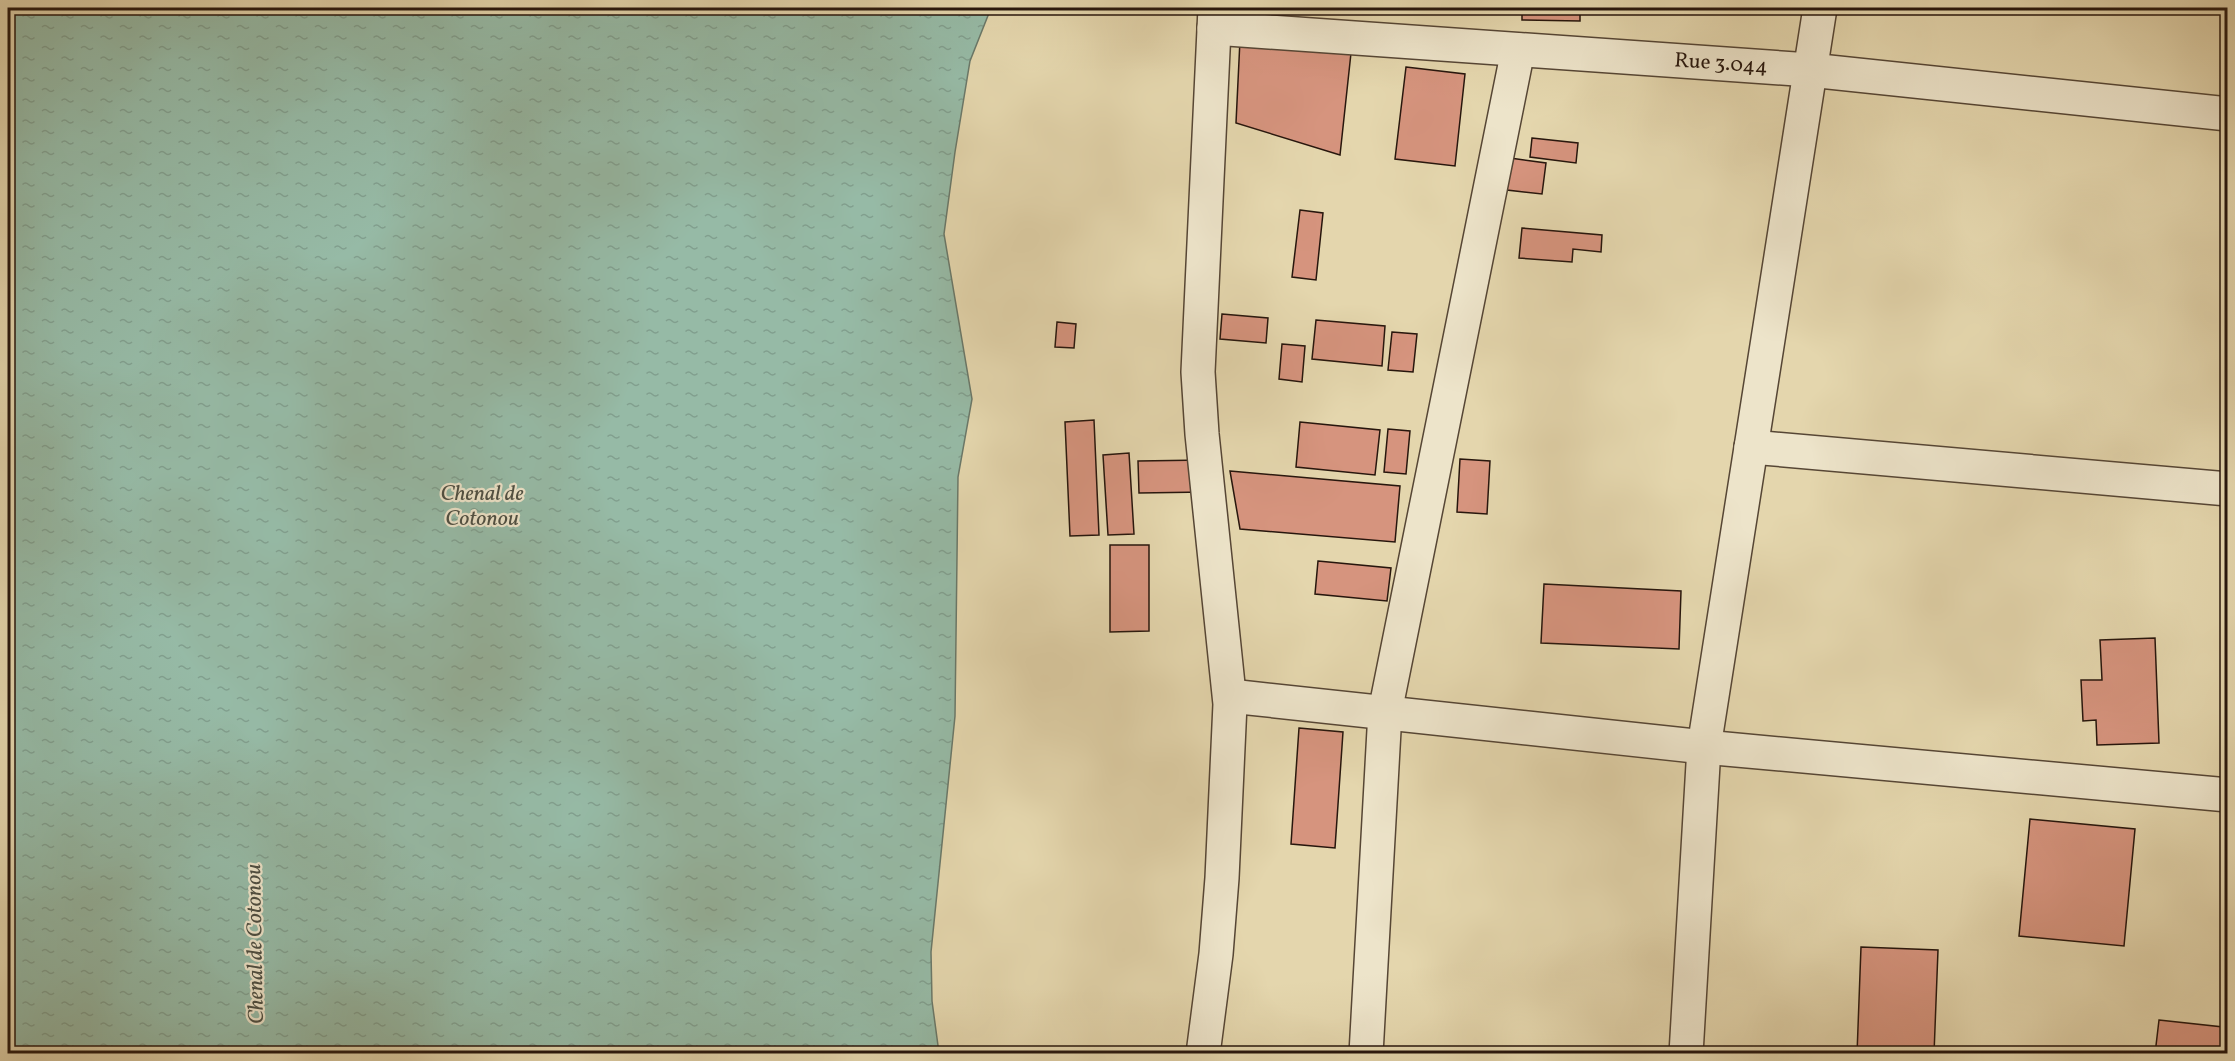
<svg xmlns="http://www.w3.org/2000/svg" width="2235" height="1061" viewBox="0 0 2235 1061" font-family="Vollkorn,serif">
	<defs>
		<pattern id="water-ripples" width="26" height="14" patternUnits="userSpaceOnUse" patternTransform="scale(1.5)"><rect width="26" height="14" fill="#96baa6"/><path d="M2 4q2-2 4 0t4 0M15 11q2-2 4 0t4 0" fill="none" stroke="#819f8e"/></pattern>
	</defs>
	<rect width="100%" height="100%" fill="#e4d6ad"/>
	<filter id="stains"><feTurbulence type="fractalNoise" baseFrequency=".00333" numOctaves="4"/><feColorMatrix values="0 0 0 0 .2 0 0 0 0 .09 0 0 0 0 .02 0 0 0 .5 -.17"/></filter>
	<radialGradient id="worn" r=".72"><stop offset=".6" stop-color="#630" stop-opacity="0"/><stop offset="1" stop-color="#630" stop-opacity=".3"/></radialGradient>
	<path fill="url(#water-ripples)" stroke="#6a7869" stroke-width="1.5" d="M 8,8 L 991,8 L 970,61 L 955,152 L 944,234 L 972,399 L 958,477 L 955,716 L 931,952 L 932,1001 L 939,1053 L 8,1053 Z"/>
	<g fill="#d6947e" stroke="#27160d" stroke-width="1.5">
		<path d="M 1522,8 L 1580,8 L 1580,21 L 1522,20 Z"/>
		<path d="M 1240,40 L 1351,53 L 1340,155 L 1236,123 Z"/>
		<path d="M 1406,67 L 1465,74 L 1455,166 L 1395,159 Z"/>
		<path d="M 1532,138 L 1578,143 L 1576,163 L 1530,157 Z"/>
		<path d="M 1510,158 L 1546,163 L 1542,194 L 1507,190 Z"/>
		<path d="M 1300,210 L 1323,213 L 1316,280 L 1292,277 Z"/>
		<path d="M 1522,228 L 1602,235 L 1601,252 L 1573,249 L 1572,262 L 1519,258 Z"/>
		<path d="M 1222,314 L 1268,318 L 1266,343 L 1220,339 Z"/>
		<path d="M 1316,320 L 1385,326 L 1382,366 L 1312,359 Z"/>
		<path d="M 1057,322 L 1076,324 L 1074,348 L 1055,347 Z"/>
		<path d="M 1392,332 L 1417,334 L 1413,372 L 1388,370 Z"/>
		<path d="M 1282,344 L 1305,346 L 1302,382 L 1279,379 Z"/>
		<path d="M 1094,420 L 1099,535 L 1070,536 L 1065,422 Z"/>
		<path d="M 1300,422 L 1380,430 L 1375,475 L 1296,467 Z"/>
		<path d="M 1388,429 L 1410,431 L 1406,474 L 1384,472 Z"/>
		<path d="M 1129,453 L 1134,534 L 1108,535 L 1103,455 Z"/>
		<path d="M 1460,459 L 1490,461 L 1487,514 L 1457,512 Z"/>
		<path d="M 1204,460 L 1205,492 L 1139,493 L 1138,461 Z"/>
		<path d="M 1230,471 L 1400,486 L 1395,542 L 1240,529 Z"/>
		<path d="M 1110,545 L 1149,545 L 1149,631 L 1110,632 Z"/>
		<path d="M 1318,561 L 1391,568 L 1387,601 L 1315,594 Z"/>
		<path d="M 1544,584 L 1681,591 L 1679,649 L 1541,643 Z"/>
		<path d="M 2155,638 L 2159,743 L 2097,745 L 2096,720 L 2083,721 L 2081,680 L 2102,680 L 2100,640 Z"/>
		<path d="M 1299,728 L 1343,732 L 1335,848 L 1291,844 Z"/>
		<path d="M 2030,819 L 2135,829 L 2124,946 L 2019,936 Z"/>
		<path d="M 1861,947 L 1938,950 L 1934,1054 L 1857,1054 Z"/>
		<path d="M 2159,1020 L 2223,1027 L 2221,1054 L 2155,1054 Z"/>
	</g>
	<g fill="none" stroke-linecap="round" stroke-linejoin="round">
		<g stroke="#564635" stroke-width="36">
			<g id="minor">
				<path d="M 1214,28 L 1810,70 L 2228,114"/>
				<path d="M 1751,447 L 2228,489"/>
				<path d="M 1230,696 L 1704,747 L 2228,795"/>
				<path d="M 1203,1054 L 1216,954 L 1222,878 L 1230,704 L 1202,434 L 1198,372 L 1215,8"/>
				<path d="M 1366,1054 L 1385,712 L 1518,50"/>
				<path d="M 1686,1054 L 1704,747 L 1820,8"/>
			</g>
		</g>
		<use href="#minor" stroke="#ede4ca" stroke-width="33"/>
	</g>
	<g text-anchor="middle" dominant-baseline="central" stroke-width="4.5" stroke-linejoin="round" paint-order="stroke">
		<g font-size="21" fill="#27160d" stroke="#ede4ca">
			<text transform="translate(1721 64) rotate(4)">Rue 3.044</text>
		</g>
		<g font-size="22" font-style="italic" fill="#4e4f43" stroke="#ede4ca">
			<text x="482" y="494">Chenal de<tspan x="482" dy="25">Cotonou</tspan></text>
			<text transform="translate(256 944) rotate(-91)">Chenal de Cotonou</text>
		</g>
	</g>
	<rect width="2235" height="1061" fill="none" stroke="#e4d6ad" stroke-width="30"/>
	<rect x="9" y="9" width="2217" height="1043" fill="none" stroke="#27160d" stroke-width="3"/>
	<rect x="15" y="15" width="2205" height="1031" fill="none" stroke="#27160d" stroke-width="1.5"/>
	<rect width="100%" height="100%" filter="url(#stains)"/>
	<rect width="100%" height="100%" fill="url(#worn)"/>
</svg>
